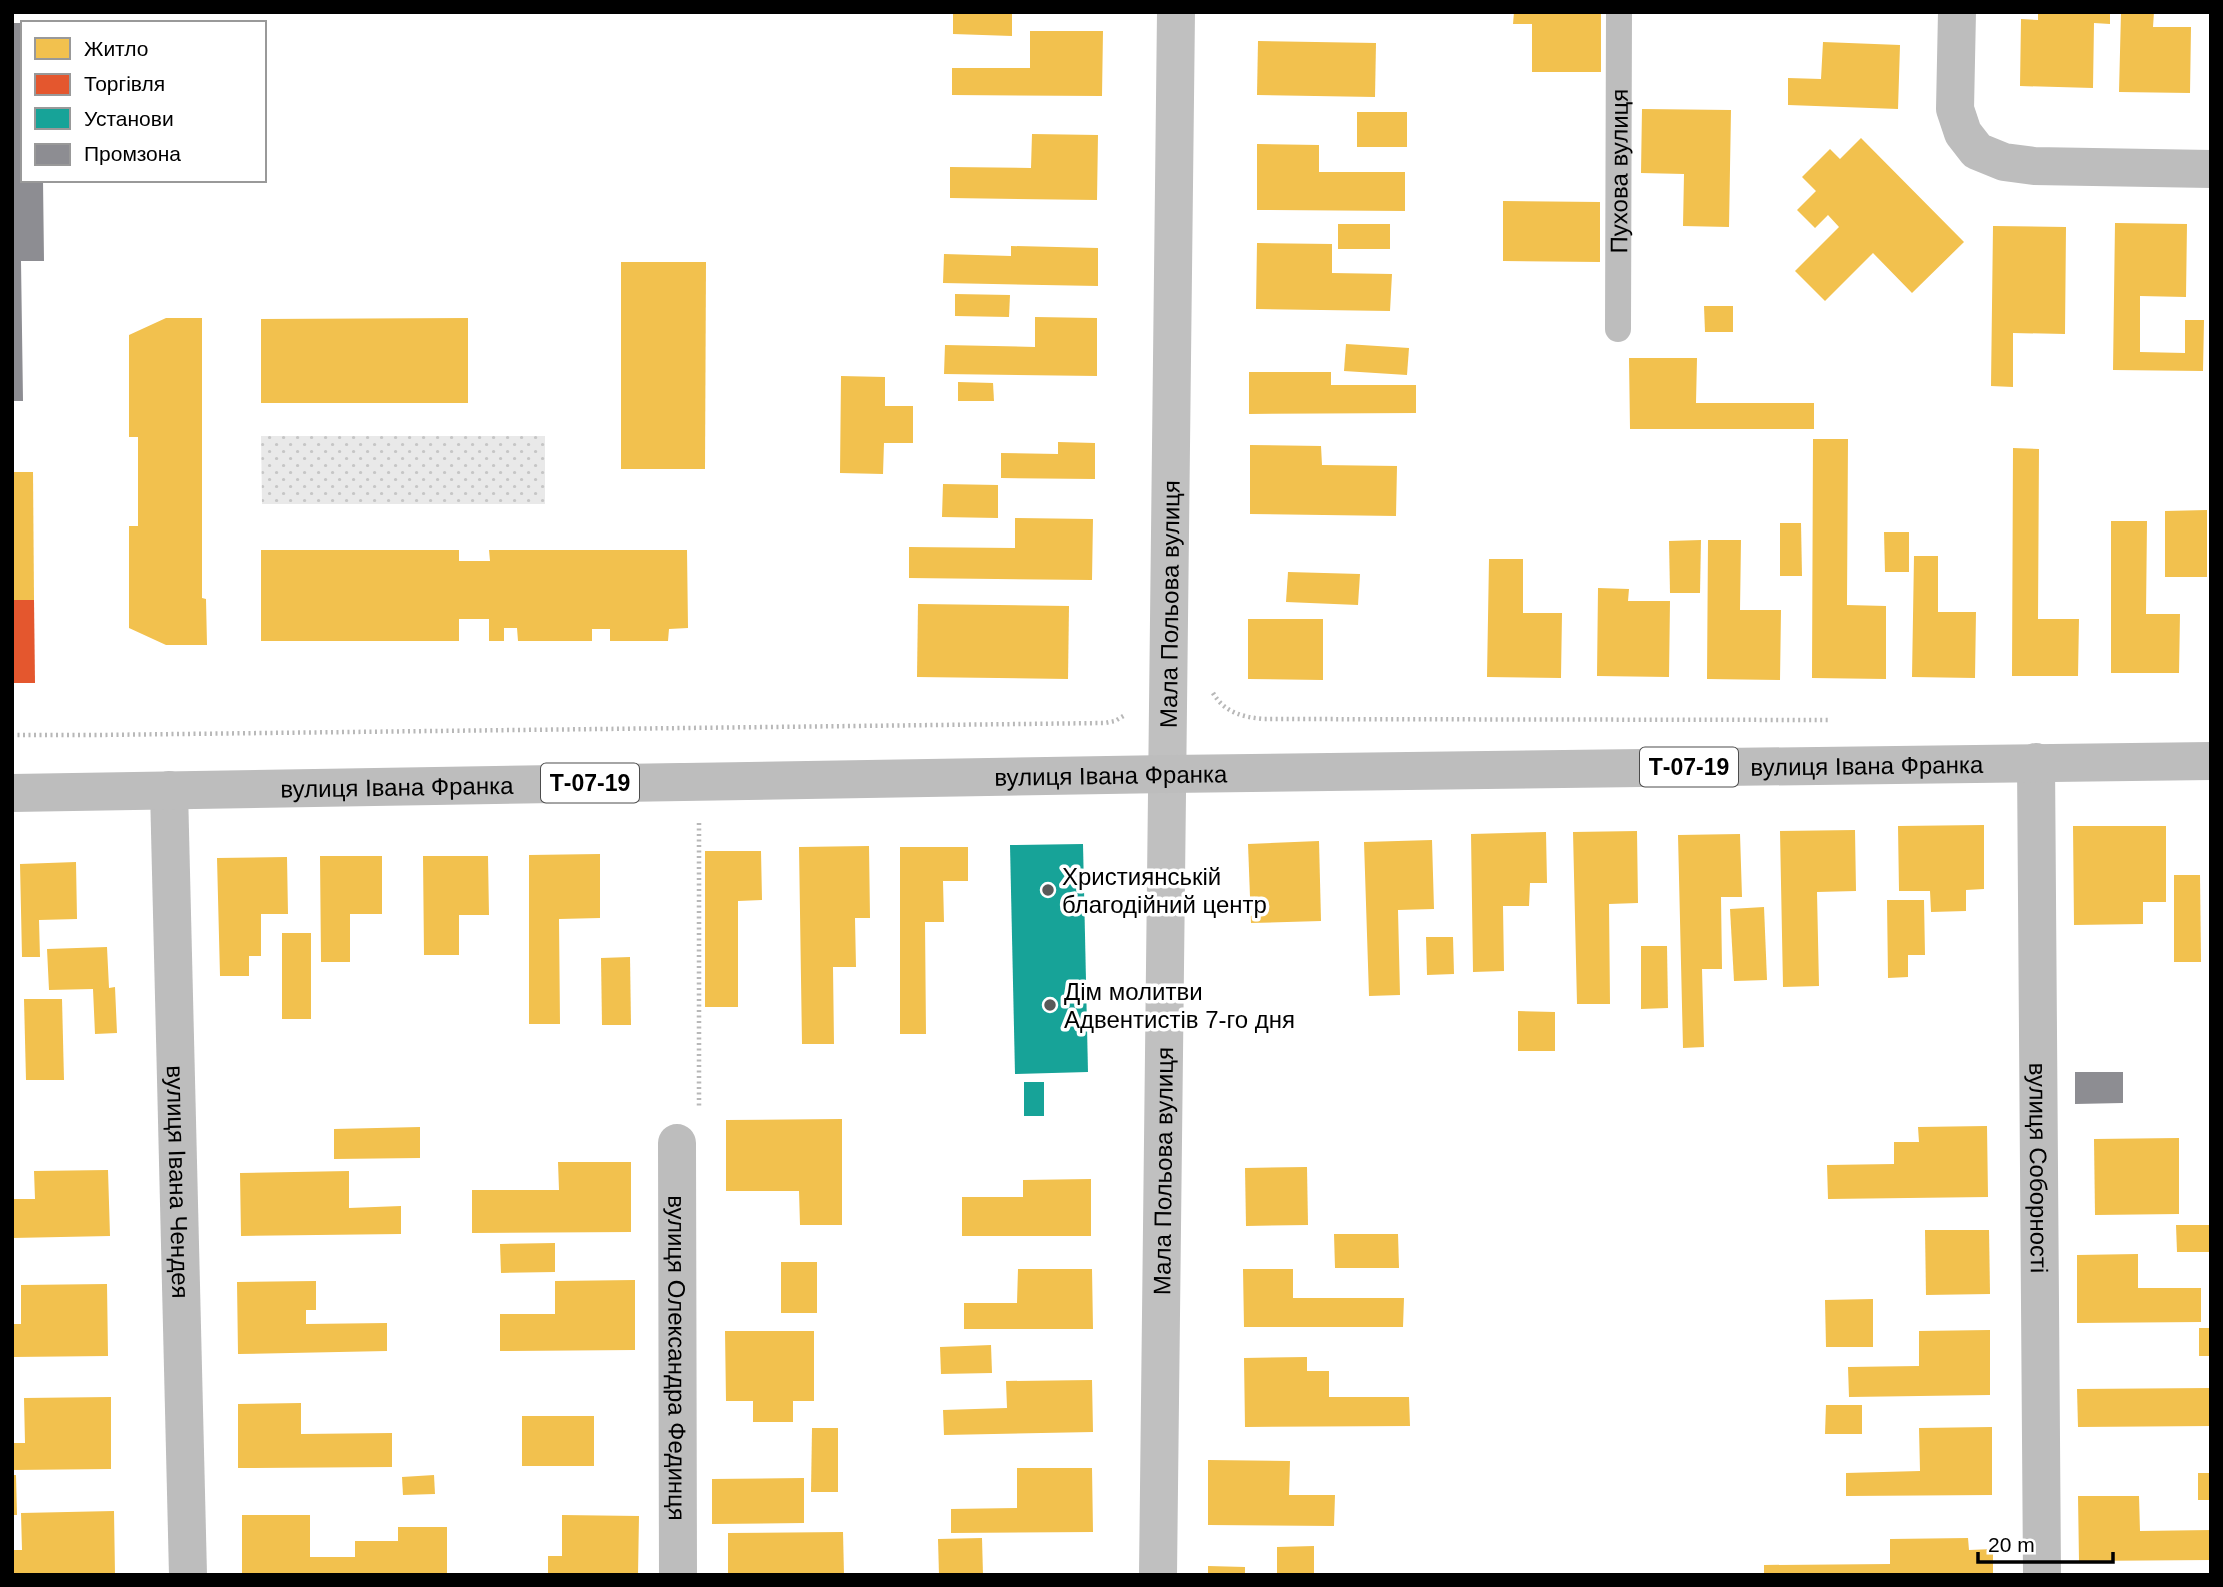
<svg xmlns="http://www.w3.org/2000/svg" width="2223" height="1587" viewBox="0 0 2223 1587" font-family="Helvetica,sans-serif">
	<defs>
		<pattern id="park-dots" width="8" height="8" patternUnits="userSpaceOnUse" patternTransform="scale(1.75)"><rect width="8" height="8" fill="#e9e9e9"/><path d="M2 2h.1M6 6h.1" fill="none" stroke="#c6c6c6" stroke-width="1.8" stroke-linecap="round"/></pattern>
	</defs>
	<rect width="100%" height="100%" fill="#fff"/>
	<path fill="url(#park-dots)" d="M 261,436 L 545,436 L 545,504 L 262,504 Z"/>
	<g fill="#f2c14e">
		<path d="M 953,12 L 1012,12 L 1012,36 L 953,34 Z"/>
		<path d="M 1514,12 L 1601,12 L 1601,72 L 1532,72 L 1532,24 L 1513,24 Z"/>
		<path d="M 2038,12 L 2110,12 L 2110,24 L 2094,23 L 2093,88 L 2020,86 L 2021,19 L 2038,20 Z"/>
		<path d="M 2121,12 L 2154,12 L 2153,27 L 2191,27 L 2190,93 L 2119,92 Z"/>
		<path d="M 1030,31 L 1103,31 L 1102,96 L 952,95 L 952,68 L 1030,68 Z"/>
		<path d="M 1258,41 L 1376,43 L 1375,97 L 1257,95 Z"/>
		<path d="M 1823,42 L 1900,45 L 1898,109 L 1788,105 L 1788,78 L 1821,79 Z"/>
		<path d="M 1642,109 L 1731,110 L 1729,227 L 1683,226 L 1684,174 L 1641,173 Z"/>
		<rect x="1357" y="112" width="50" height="35"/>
		<path d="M 1032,134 L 1098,135 L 1097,200 L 950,198 L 950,167 L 1031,168 Z"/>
		<path d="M 1861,138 L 1964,242 L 1912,293 L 1873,253 L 1825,301 L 1795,271 L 1839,227 L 1828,215 L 1815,228 L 1797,210 L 1816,191 L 1802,177 L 1830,149 L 1840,159 Z"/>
		<path d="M 1257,144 L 1319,145 L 1319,172 L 1405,172 L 1405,211 L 1257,210 Z"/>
		<path d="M 1503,201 L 1600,202 L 1600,262 L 1503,261 Z"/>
		<path d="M 2115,223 L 2187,224 L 2186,297 L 2140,296 L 2140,352 L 2185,353 L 2185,320 L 2204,320 L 2203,371 L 2113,370 Z"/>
		<rect x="1338" y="224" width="52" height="25"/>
		<path d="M 1993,226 L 2066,227 L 2065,334 L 2013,333 L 2013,387 L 1991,386 Z"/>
		<path d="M 1257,243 L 1332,244 L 1332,273 L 1392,274 L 1390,311 L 1256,309 Z"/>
		<path d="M 1011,246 L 1098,248 L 1098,286 L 943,283 L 944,254 L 1011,256 Z"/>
		<path d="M 621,262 L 706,262 L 705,469 L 621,469 Z"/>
		<path d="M 955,294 L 1010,295 L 1009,317 L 955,316 Z"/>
		<path d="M 1704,306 L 1733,306 L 1733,332 L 1705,332 Z"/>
		<path d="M 1035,317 L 1097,318 L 1097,376 L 944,374 L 945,345 L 1035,347 Z"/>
		<path d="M 166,318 L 202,318 L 202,598 L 206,599 L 207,645 L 166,645 L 129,628 L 129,526 L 138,526 L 138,437 L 129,437 L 129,335 Z"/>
		<path d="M 468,318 L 468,403 L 261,403 L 261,319 Z"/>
		<path d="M 1346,344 L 1409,348 L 1407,375 L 1344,371 Z"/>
		<path d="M 1629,358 L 1697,358 L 1696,403 L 1814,403 L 1814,429 L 1630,429 Z"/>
		<path d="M 1249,372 L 1331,372 L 1331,385 L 1416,385 L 1416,413 L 1249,414 Z"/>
		<path d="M 841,376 L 885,377 L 885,406 L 913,406 L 913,443 L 884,443 L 883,474 L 840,473 Z"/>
		<path d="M 958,382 L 993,383 L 994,401 L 958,401 Z"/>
		<path d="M 1813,439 L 1848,439 L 1847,605 L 1886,606 L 1886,679 L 1812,678 Z"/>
		<path d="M 1058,442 L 1095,443 L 1095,479 L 1001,478 L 1001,453 L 1058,454 Z"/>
		<path d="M 1250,445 L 1321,446 L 1322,465 L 1397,466 L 1396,516 L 1250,514 Z"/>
		<path d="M 2013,448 L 2039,449 L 2038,619 L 2079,619 L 2078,676 L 2012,676 Z"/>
		<path d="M 12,472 L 33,472 L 34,600 L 12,600 Z"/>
		<path d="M 943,484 L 998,485 L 998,518 L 942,517 Z"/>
		<path d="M 2207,510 L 2207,577 L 2165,577 L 2165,511 Z"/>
		<path d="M 1015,518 L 1093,519 L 1092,580 L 909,578 L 909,547 L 1015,548 Z"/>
		<path d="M 2111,521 L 2147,521 L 2146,614 L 2180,614 L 2179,673 L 2111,673 Z"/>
		<path d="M 1780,523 L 1801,523 L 1802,576 L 1780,576 Z"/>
		<path d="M 1884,532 L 1909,532 L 1909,572 L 1885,572 Z"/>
		<path d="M 1701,540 L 1700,593 L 1670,593 L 1669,541 Z"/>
		<path d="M 1708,540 L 1741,540 L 1740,610 L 1781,610 L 1780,680 L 1707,679 Z"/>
		<path d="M 261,550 L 459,550 L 459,561 L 490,561 L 489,550 L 687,550 L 688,628 L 669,629 L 668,641 L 610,641 L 610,629 L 592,629 L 592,641 L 518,641 L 517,628 L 504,628 L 504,641 L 489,641 L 489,619 L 459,619 L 459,641 L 261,641 Z"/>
		<path d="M 1914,556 L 1938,556 L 1938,612 L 1976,612 L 1975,678 L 1912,677 Z"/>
		<path d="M 1489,559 L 1523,559 L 1523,613 L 1562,613 L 1561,678 L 1487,677 Z"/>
		<path d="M 1288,572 L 1360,574 L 1358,605 L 1286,602 Z"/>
		<path d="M 1598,588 L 1629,589 L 1628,601 L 1670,601 L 1669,677 L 1597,676 Z"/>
		<path d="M 918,604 L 1069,606 L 1068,679 L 917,677 Z"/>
		<path d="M 1248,619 L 1323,619 L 1323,680 L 1248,679 Z"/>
		<path d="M 1984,825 L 1984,889 L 1966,890 L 1966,911 L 1931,912 L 1930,891 L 1899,891 L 1898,826 Z"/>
		<path d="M 2073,826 L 2166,826 L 2166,902 L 2143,902 L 2143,924 L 2074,925 Z"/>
		<path d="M 1855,830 L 1856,891 L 1817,892 L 1819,986 L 1783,987 L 1780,831 Z"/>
		<path d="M 1637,831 L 1638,903 L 1609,904 L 1610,1004 L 1577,1004 L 1573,832 Z"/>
		<path d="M 1546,832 L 1547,883 L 1530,883 L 1529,906 L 1503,906 L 1504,971 L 1473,972 L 1471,834 Z"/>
		<path d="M 1740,834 L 1742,897 L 1721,897 L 1722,969 L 1702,969 L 1704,1047 L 1683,1048 L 1678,835 Z"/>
		<path d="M 1432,840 L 1434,909 L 1398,910 L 1400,995 L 1369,996 L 1364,842 Z"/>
		<path d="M 1319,841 L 1321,921 L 1251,923 L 1248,844 Z"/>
		<path d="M 869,846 L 870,918 L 855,918 L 856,967 L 833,967 L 834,1044 L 802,1044 L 799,847 Z"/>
		<path d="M 900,847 L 968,847 L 968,881 L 943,881 L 944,922 L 925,922 L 926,1034 L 900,1034 Z"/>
		<path d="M 705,851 L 761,851 L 762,900 L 738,901 L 738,1007 L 705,1007 Z"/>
		<path d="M 600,854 L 600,918 L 559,919 L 560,1024 L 529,1024 L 529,855 Z"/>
		<path d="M 320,856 L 382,856 L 382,914 L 350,914 L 350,962 L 321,962 Z"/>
		<path d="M 423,856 L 488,856 L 489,915 L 459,915 L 459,955 L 424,955 Z"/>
		<path d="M 287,857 L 288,914 L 261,914 L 261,956 L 249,956 L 249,976 L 220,976 L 217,858 Z"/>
		<path d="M 76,862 L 77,919 L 39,920 L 40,957 L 22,957 L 20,864 Z"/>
		<path d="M 2174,875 L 2200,875 L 2201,962 L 2174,962 Z"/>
		<path d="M 1887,900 L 1924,900 L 1925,955 L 1908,955 L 1908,977 L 1888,978 Z"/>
		<path d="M 1764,907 L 1767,980 L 1734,981 L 1730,909 Z"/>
		<rect x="282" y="933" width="29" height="86"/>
		<path d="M 1426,937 L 1453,937 L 1454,974 L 1427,975 Z"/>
		<path d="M 1641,946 L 1667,946 L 1668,1008 L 1641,1009 Z"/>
		<path d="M 107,947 L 109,988 L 115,987 L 117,1033 L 95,1034 L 93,989 L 49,990 L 47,949 Z"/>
		<path d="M 630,957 L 631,1025 L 602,1025 L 601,958 Z"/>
		<path d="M 24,999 L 62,999 L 64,1080 L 26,1080 Z"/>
		<path d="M 1518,1011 L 1555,1012 L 1555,1051 L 1518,1051 Z"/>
		<path d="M 842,1119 L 842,1225 L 800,1225 L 799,1191 L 726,1191 L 726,1120 Z"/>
		<path d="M 1987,1126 L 1988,1197 L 1828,1199 L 1827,1165 L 1894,1164 L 1894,1142 L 1919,1142 L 1918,1127 Z"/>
		<path d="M 420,1127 L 420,1158 L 334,1159 L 334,1129 Z"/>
		<path d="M 2179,1138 L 2179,1214 L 2095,1215 L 2094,1139 Z"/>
		<path d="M 558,1162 L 631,1162 L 631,1232 L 472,1233 L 472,1190 L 559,1190 Z"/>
		<path d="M 1307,1167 L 1308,1225 L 1246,1226 L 1245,1168 Z"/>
		<path d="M 108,1170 L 110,1236 L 12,1238 L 12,1199 L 35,1199 L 34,1171 Z"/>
		<path d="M 349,1171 L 349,1208 L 401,1206 L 401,1234 L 241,1236 L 240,1173 Z"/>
		<path d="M 1091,1179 L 1091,1236 L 962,1236 L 962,1197 L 1023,1197 L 1023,1180 Z"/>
		<path d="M 2176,1225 L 2211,1225 L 2211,1252 L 2177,1252 Z"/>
		<path d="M 1925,1230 L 1989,1230 L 1990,1294 L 1926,1295 Z"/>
		<path d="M 1334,1234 L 1398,1234 L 1399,1268 L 1335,1268 Z"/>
		<path d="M 555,1243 L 555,1272 L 501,1273 L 500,1244 Z"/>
		<path d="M 2138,1254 L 2138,1288 L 2201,1288 L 2201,1322 L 2077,1323 L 2077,1255 Z"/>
		<rect x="781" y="1262" width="36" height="51"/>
		<path d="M 1018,1269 L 1092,1269 L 1093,1329 L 964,1329 L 964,1303 L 1017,1303 Z"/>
		<path d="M 1243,1269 L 1293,1269 L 1293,1298 L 1404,1298 L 1403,1327 L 1244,1327 Z"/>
		<path d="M 635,1280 L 635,1350 L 500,1351 L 500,1314 L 555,1314 L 555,1281 Z"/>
		<path d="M 316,1281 L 316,1310 L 306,1310 L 306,1324 L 387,1323 L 387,1351 L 238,1354 L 237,1282 Z"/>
		<path d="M 107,1284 L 108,1356 L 12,1357 L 12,1324 L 21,1324 L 21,1285 Z"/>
		<path d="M 1873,1299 L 1873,1347 L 1826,1347 L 1825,1300 Z"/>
		<rect x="2199" y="1328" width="12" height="28"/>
		<path d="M 1990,1330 L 1990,1395 L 1849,1397 L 1848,1367 L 1919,1366 L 1919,1331 Z"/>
		<path d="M 725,1331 L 814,1331 L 814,1401 L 793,1401 L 793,1422 L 753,1422 L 753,1401 L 726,1401 Z"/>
		<path d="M 991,1345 L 992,1373 L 941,1374 L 940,1347 Z"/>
		<path d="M 1307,1357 L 1307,1371 L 1329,1371 L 1329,1397 L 1409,1397 L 1410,1426 L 1245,1427 L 1244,1358 Z"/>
		<path d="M 1092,1380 L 1093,1432 L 944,1435 L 943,1410 L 1007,1408 L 1006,1381 Z"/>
		<path d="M 2211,1388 L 2211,1426 L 2078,1427 L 2077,1389 Z"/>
		<path d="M 111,1397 L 111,1469 L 12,1470 L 12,1443 L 25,1443 L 24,1398 Z"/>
		<path d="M 301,1403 L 301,1434 L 392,1433 L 392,1467 L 238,1468 L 238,1404 Z"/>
		<path d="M 1826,1405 L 1862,1405 L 1862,1434 L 1825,1434 Z"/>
		<rect x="522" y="1416" width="72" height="50"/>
		<path d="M 1992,1427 L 1992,1495 L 1846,1496 L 1846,1473 L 1920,1471 L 1919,1428 Z"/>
		<path d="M 812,1428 L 838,1428 L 838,1492 L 811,1492 Z"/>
		<path d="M 1208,1460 L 1290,1461 L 1289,1495 L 1335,1495 L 1334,1526 L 1208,1525 Z"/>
		<path d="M 1017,1468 L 1092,1468 L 1093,1532 L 951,1533 L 951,1509 L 1017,1508 Z"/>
		<rect x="2198" y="1473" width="13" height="27"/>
		<path d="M 12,1475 L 16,1475 L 17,1515 L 12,1515 Z"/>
		<path d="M 434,1475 L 435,1494 L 403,1495 L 402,1477 Z"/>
		<path d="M 804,1478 L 804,1523 L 712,1524 L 712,1479 Z"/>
		<path d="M 2078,1496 L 2139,1496 L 2140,1531 L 2211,1530 L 2211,1560 L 2079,1561 Z"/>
		<path d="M 114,1511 L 115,1575 L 12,1575 L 12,1550 L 22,1550 L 21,1513 Z"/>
		<path d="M 242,1515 L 310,1515 L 310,1557 L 355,1557 L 355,1541 L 398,1541 L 398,1527 L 447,1527 L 447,1575 L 242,1575 Z"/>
		<path d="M 562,1515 L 639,1516 L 638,1575 L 548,1575 L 548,1556 L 562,1556 Z"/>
		<path d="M 843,1532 L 844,1575 L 728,1575 L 728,1533 Z"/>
		<path d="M 982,1538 L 983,1575 L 939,1575 L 938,1539 Z"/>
		<path d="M 1968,1538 L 1969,1550 L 1993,1549 L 1993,1575 L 1764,1575 L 1764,1565 L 1890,1564 L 1890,1539 Z"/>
		<path d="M 1314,1546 L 1314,1575 L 1277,1575 L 1277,1547 Z"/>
		<path d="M 1208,1566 L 1245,1567 L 1245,1575 L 1208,1575 Z"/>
	</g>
	<path fill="#e4572e" d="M 12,600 L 34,600 L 35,683 L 12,683 Z"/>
	<g fill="#17a398">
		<path d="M 1083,844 L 1088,1072 L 1015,1074 L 1010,845 Z"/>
		<rect x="1024" y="1082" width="20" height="34"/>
	</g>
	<g fill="#8d8d92">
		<path d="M 12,23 L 23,23 L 23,180 L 43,180 L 44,261 L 21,261 L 23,401 L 12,401 Z"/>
		<path d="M 2075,1072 L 2123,1072 L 2123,1103 L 2075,1104 Z"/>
	</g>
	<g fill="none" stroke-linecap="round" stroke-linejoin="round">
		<g stroke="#b8b8b8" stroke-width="4.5" stroke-dasharray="2 3.5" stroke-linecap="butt">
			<path d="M 1213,693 C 1224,712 1242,717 1263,719 L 1828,720"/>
			<path d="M 12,735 L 97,735 L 1105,723 L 1115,721 L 1125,715"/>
			<path d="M 699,823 L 699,1108"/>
		</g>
		<path stroke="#bdbdbd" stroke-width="26" id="s1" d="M 1618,329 L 1619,12"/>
		<g stroke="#bdbdbd" stroke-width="38">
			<path d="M 1957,12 L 1955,109 L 1963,133 L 1977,151 L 2004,162 L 2034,166 L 2211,169"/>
			<path id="s2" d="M 2036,762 L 2042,1575"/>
			<path id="s3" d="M 169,790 L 188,1575"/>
			<path id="s4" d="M 677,1143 L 678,1575"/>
		</g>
		<path stroke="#c0c0c0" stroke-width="38" id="s5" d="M 1158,1575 L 1176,12"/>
		<path stroke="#bdbdbd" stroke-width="38" id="s6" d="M 12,793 L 1168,774 L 2211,761"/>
	</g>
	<g fill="#595959" stroke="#fff" stroke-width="2.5">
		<circle cx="1048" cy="890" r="7"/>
		<circle cx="1050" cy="1005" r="7"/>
	</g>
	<g text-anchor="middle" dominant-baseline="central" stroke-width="7" stroke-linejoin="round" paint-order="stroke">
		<g fill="#fff" stroke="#4c4c4c" stroke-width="2">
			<rect x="1640" y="747.5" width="98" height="39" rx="5"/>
			<rect x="541" y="763.5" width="98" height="39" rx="5"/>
		</g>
		<g font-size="23" font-weight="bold" fill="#000">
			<text x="1689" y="767">Т-07-19</text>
			<text x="590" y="783">Т-07-19</text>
		</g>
		<g font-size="24" fill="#000" stroke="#fff">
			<text stroke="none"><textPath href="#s1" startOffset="158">Пухова вулиця</textPath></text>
			<text stroke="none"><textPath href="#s5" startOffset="971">Мала Польова вулиця</textPath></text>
			<text stroke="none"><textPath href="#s6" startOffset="1855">вулиця Івана Франка</textPath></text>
			<text stroke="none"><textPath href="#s6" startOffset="1099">вулиця Івана Франка</textPath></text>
			<text stroke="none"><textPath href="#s6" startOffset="385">вулиця Івана Франка</textPath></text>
			<text stroke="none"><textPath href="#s2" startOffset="406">вулиця Соборності</textPath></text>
			<text stroke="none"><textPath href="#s5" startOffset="404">Мала Польова вулиця</textPath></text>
			<text stroke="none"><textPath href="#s3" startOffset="392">вулиця Івана Чендея</textPath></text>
			<text stroke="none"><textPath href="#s4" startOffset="215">вулиця Олександра Фединця</textPath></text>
		</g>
		<g font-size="24" fill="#000" stroke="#fff" text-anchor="start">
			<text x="1062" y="876">Християнській<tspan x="1062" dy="28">благодійний центр</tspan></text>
			<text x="1064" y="991">Дім молитви<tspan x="1064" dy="28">Адвентистів 7-го дня</tspan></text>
		</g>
	</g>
	<rect width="2223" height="1587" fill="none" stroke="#000000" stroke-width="28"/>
	<rect x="21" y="21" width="245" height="161" fill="#ffffff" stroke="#999999" stroke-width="2"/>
	<rect x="35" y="38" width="35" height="21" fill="#f2c14e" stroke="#999999" stroke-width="2"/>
	<text x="84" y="56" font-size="21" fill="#000000">Житло</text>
	<rect x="35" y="74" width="35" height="21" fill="#e4572e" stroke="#999999" stroke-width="2"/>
	<text x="84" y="91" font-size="21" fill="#000000">Торгівля</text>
	<rect x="35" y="108" width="35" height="21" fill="#17a398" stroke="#999999" stroke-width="2"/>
	<text x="84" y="126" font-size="21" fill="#000000">Установи</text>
	<rect x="35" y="144" width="35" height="21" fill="#8d8d92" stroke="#999999" stroke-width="2"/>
	<text x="84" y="161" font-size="21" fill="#000000">Промзона</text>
	<path d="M1978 1552v10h135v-10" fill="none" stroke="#000000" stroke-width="3.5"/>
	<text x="1988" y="1552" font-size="21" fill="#000000" stroke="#ffffff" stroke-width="5" paint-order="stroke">20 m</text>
</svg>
